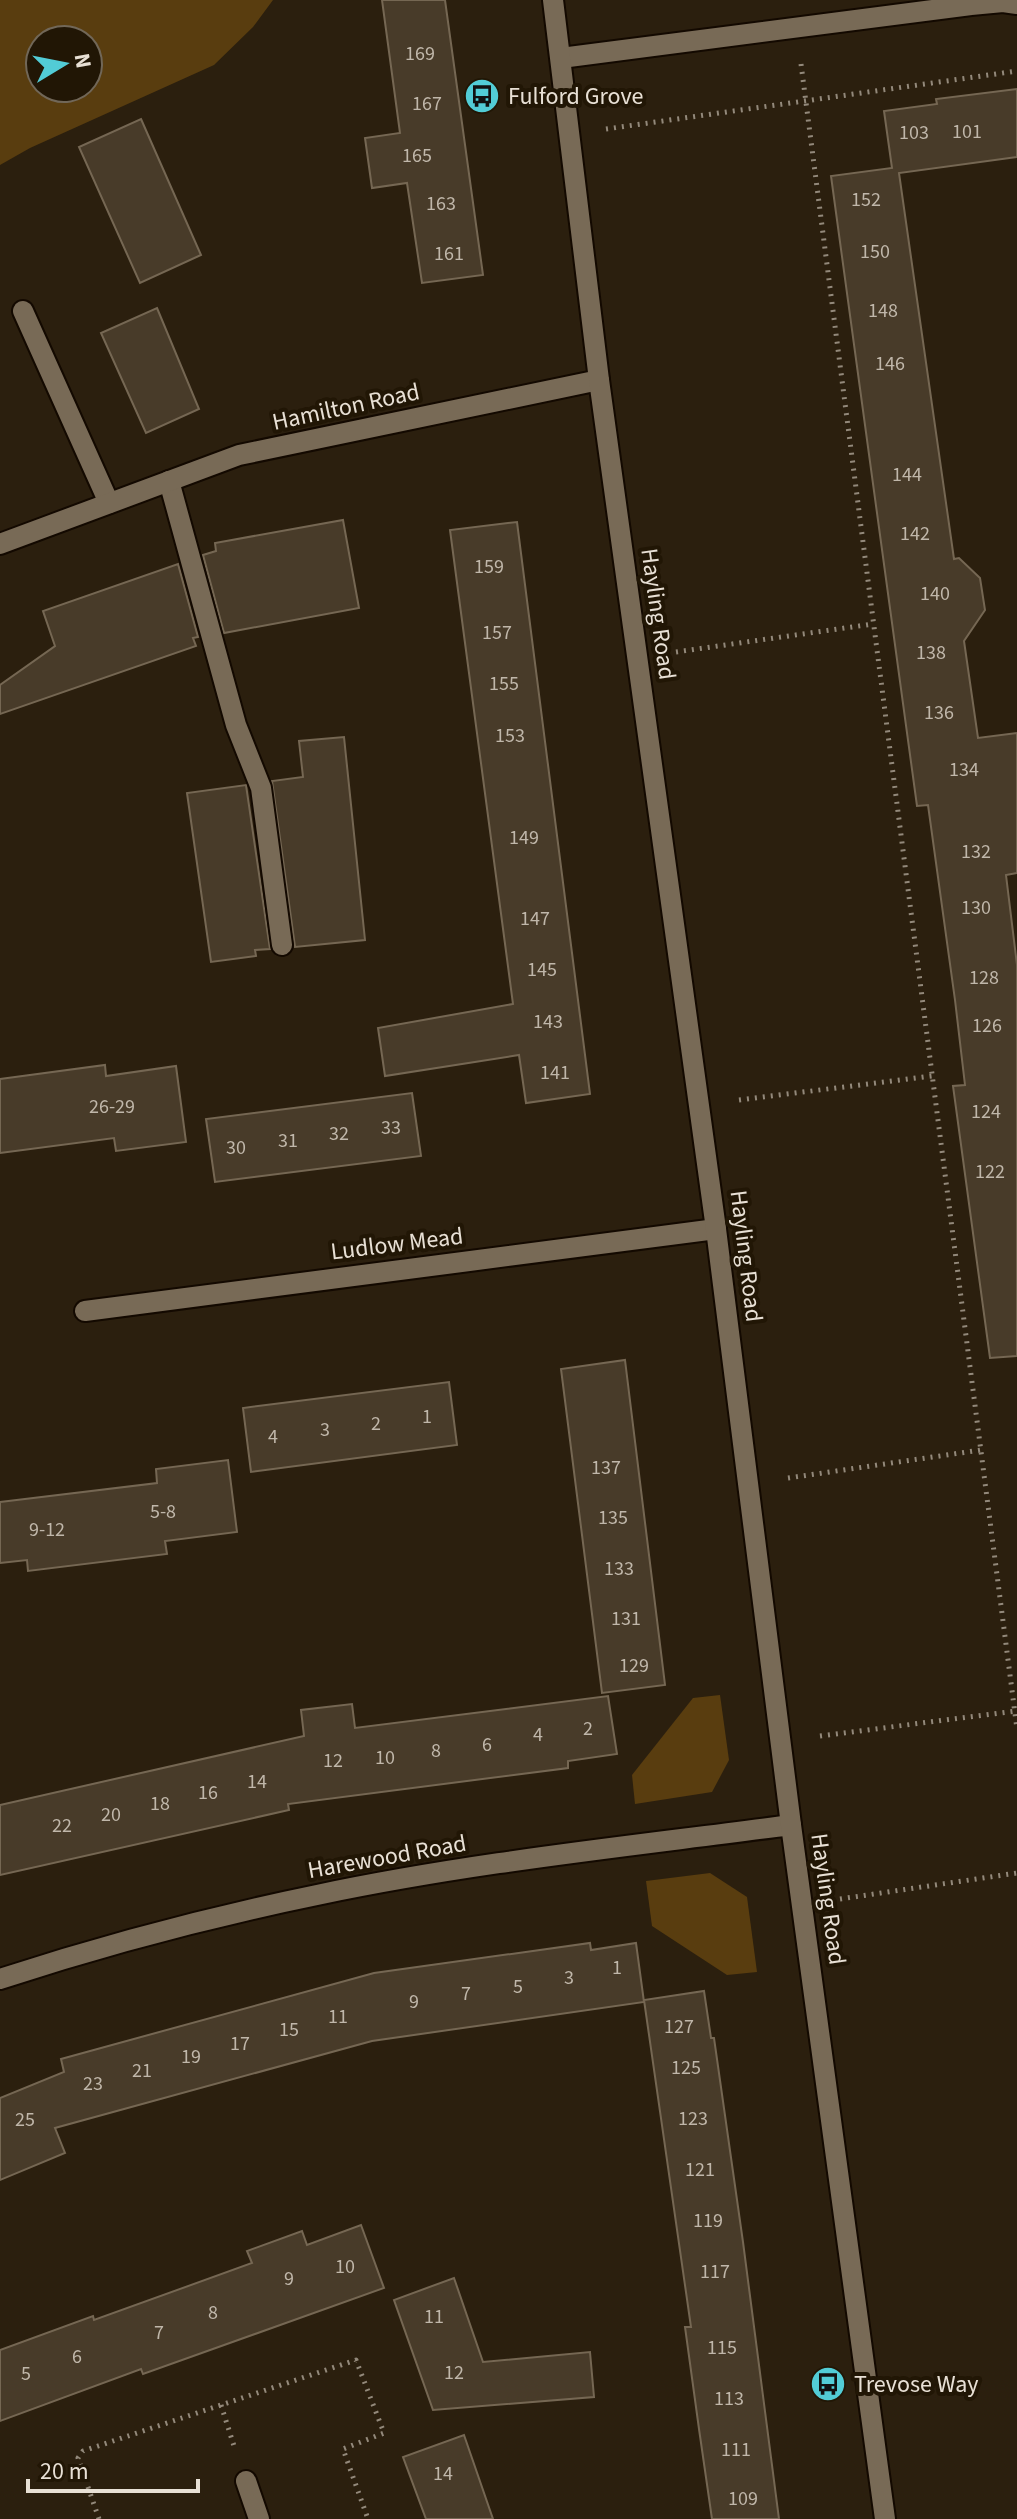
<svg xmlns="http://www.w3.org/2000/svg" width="1017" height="2519" viewBox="0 0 1017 2519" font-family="'Source Sans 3',sans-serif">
	<rect width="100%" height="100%" fill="#2b1f0e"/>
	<g fill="#593d0f" fill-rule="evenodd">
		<path d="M 0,0 L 273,0 L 253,27 L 214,65 L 30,148 L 0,165 ZM 88,40 L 88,88 L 40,88 L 40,40 Z"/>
		<path d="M 720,1695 L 729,1760 L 712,1792 L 635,1804 L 632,1775 L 693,1698 Z"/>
		<path d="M 710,1873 L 747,1897 L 757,1972 L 727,1975 L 652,1926 L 646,1881 Z"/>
	</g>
	<g fill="#483b29" stroke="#756753" stroke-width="2">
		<path d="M 382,0 L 445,0 L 483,275 L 422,283 L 407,183 L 372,188 L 365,138 L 400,133 Z"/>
		<path d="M 1017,89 L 1017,157 L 899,173 L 954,559 L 959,558 L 980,578 L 985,610 L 964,641 L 978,738 L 1017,733 L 1017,873 L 1006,875 L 1017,965 L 1017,1356 L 990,1358 L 953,1086 L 965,1085 L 955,1000 L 928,805 L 917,806 L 831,176 L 892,168 L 884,111 L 937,104 L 936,99 Z"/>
		<path d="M 141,119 L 201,255 L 140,283 L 79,147 Z"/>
		<path d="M 157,308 L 199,409 L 146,433 L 101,333 Z"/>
		<path d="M 343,520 L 359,608 L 224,633 L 203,555 L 216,551 L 215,543 Z"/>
		<path d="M 517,522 L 590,1094 L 526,1103 L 519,1055 L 385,1076 L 378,1028 L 513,1004 L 450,530 Z"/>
		<path d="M 178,564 L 198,637 L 193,638 L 196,646 L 0,714 L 0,685 L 55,646 L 43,611 Z"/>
		<path d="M 344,737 L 365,940 L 295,947 L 272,781 L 303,777 L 299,741 Z"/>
		<path d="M 246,785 L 270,949 L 255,950 L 256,956 L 211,962 L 187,793 Z"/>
		<path d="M 105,1065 L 106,1076 L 176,1066 L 186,1142 L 116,1151 L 114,1138 L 0,1153 L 0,1079 Z"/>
		<path d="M 412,1093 L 421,1156 L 215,1182 L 206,1119 Z"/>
		<path d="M 625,1360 L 665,1685 L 602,1693 L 561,1369 Z"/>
		<path d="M 449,1382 L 457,1445 L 251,1472 L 243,1408 Z"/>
		<path d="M 228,1460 L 237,1532 L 165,1541 L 167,1554 L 28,1571 L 27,1560 L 0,1563 L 0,1502 L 157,1483 L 156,1469 Z"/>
		<path d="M 608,1696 L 617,1754 L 568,1761 L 568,1768 L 288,1804 L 289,1810 L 0,1875 L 0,1805 L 304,1736 L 301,1710 L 352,1704 L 355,1728 Z"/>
		<path d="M 590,1943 L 591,1950 L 636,1943 L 644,2002 L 372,2041 L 55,2128 L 65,2153 L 0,2180 L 0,2098 L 64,2072 L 61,2059 L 374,1973 Z"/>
		<path d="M 704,1991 L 711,2038 L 714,2038 L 743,2242 L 779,2519 L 712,2519 L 699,2429 L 685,2327 L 691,2327 L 644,2000 Z"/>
		<path d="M 361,2225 L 384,2288 L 143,2374 L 141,2369 L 0,2421 L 0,2350 L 93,2316 L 94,2320 L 252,2263 L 247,2251 L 302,2231 L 307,2245 Z"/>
		<path d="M 454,2278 L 483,2362 L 590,2352 L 594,2397 L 433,2410 L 394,2300 Z"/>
		<path d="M 464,2435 L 493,2519 L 426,2519 L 403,2457 Z"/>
	</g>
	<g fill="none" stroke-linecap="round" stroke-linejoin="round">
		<g stroke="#130900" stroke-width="24">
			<path id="service" d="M 169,481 L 236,725 L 261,788 L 282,945"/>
		</g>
		<g stroke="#130900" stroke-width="24">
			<g id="minor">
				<path d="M 561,58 L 971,5 L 1003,2 L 1017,4"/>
				<path d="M 23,311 L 109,503"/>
				<path d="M 0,544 L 239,455 L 599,380"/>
				<path d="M 85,1311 L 716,1229"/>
				<path d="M 0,1979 C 104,1945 210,1917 317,1895 C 473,1862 633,1846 791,1825"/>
				<path d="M 246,2481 L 259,2519"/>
			</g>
		</g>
		<g stroke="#130900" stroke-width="24">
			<path id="tertiary" d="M 553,0 L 599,380 L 716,1229 L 791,1825 L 885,2519"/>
		</g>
		<g stroke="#93897b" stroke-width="5" stroke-dasharray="2 6" stroke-linecap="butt">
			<path d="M 801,64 L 1017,1729"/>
			<path d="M 606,129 L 1017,71"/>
			<path d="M 676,652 L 873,624"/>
			<path d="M 739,1100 L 932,1076"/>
			<path d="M 788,1478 L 981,1450"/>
			<path d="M 820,1736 L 1016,1711"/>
			<path d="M 840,1899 L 1017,1873"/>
			<path d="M 221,2405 L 234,2446"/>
			<path d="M 99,2519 L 78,2458 L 83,2451 L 356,2360 L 384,2433 L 343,2449 L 368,2519"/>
		</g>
		<use href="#service" stroke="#786a56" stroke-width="20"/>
		<use href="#minor" stroke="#786a56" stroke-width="20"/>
		<use href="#tertiary" stroke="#786a56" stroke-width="20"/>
	</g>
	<defs>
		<g id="bus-disc" transform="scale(1.8)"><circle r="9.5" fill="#52ccd6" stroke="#211605"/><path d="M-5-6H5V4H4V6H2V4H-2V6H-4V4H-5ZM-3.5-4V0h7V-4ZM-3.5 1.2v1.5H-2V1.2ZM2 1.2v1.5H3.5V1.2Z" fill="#111"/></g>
	</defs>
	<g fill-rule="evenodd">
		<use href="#bus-disc" x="482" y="96"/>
		<use href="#bus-disc" x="828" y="2384"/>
	</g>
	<g text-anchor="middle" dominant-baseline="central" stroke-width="8" stroke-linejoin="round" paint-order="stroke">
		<g font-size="20" fill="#c0b7aa">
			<text x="420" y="54">169</text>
			<text x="427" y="104">167</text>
			<text x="967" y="132">101</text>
			<text x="914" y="133">103</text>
			<text x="417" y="156">165</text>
			<text x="866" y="200">152</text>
			<text x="441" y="204">163</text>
			<text x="875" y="252">150</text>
			<text x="449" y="254">161</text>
			<text x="883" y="311">148</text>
			<text x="890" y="364">146</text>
			<text x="907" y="475">144</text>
			<text x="915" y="534">142</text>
			<text x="489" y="567">159</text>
			<text x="935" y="594">140</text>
			<text x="497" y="633">157</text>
			<text x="931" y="653">138</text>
			<text x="504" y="684">155</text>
			<text x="939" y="713">136</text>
			<text x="510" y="736">153</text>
			<text x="964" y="770">134</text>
			<text x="524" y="838">149</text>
			<text x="976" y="852">132</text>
			<text x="976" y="908">130</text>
			<text x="535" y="919">147</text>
			<text x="542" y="970">145</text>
			<text x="984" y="978">128</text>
			<text x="548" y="1022">143</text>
			<text x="987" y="1026">126</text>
			<text x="555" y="1073">141</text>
			<text x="112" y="1107">26-29</text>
			<text x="986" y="1112">124</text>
			<text x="391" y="1128">33</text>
			<text x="339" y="1134">32</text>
			<text x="288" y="1141">31</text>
			<text x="236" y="1148">30</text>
			<text x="990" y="1172">122</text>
			<text x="427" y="1417">1</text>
			<text x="376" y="1424">2</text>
			<text x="325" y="1430">3</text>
			<text x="273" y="1437">4</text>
			<text x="606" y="1468">137</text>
			<text x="163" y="1512">5-8</text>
			<text x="613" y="1518">135</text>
			<text x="47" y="1530">9-12</text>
			<text x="619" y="1569">133</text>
			<text x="626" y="1619">131</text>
			<text x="634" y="1666">129</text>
			<text x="588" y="1729">2</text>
			<text x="538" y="1735">4</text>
			<text x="487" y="1745">6</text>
			<text x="436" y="1751">8</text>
			<text x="385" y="1758">10</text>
			<text x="333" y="1761">12</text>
			<text x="257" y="1782">14</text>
			<text x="208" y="1793">16</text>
			<text x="160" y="1804">18</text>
			<text x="111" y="1815">20</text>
			<text x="62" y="1826">22</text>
			<text x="617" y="1968">1</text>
			<text x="569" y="1978">3</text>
			<text x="518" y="1987">5</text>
			<text x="466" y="1994">7</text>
			<text x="414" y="2002">9</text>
			<text x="338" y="2017">11</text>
			<text x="679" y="2027">127</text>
			<text x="289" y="2030">15</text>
			<text x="240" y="2044">17</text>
			<text x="191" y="2057">19</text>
			<text x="686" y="2068">125</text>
			<text x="142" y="2071">21</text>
			<text x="93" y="2084">23</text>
			<text x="693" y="2119">123</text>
			<text x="25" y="2120">25</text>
			<text x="700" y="2170">121</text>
			<text x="708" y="2221">119</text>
			<text x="345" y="2267">10</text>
			<text x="715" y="2272">117</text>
			<text x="289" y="2279">9</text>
			<text x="213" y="2313">8</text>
			<text x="434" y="2317">11</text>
			<text x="159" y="2333">7</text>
			<text x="722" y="2348">115</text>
			<text x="77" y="2357">6</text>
			<text x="454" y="2373">12</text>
			<text x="26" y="2374">5</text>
			<text x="729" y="2399">113</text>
			<text x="736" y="2450">111</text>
			<text x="443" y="2474">14</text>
			<text x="743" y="2499">109</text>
		</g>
		<g font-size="24" fill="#e8e0d5" stroke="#211605" text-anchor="start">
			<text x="508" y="96">Fulford Grove</text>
			<text x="854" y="2384">Trevose Way</text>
		</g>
		<g font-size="24" fill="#e8e0d5" stroke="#211605">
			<text transform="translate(346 407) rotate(-12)">Hamilton Road</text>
			<text transform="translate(658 614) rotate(82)">Hayling Road</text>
			<text transform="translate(397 1244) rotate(-7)">Ludlow Mead</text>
			<text transform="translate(746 1256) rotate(83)">Hayling Road</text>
			<text transform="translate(387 1857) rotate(-10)">Harewood Road</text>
			<text transform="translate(828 1899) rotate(82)">Hayling Road</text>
		</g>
	</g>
	<g transform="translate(64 64) rotate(80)"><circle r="38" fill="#211605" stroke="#716758" stroke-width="2"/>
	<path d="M0-6L14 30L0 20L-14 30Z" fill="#52ccd6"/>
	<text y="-12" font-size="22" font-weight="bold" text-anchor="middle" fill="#e8e0d5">N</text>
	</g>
	<path d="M28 2479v12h170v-12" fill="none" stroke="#e8e0d5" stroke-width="4"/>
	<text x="40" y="2479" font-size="24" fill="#e8e0d5" stroke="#211605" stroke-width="6" paint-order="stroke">20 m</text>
</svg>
